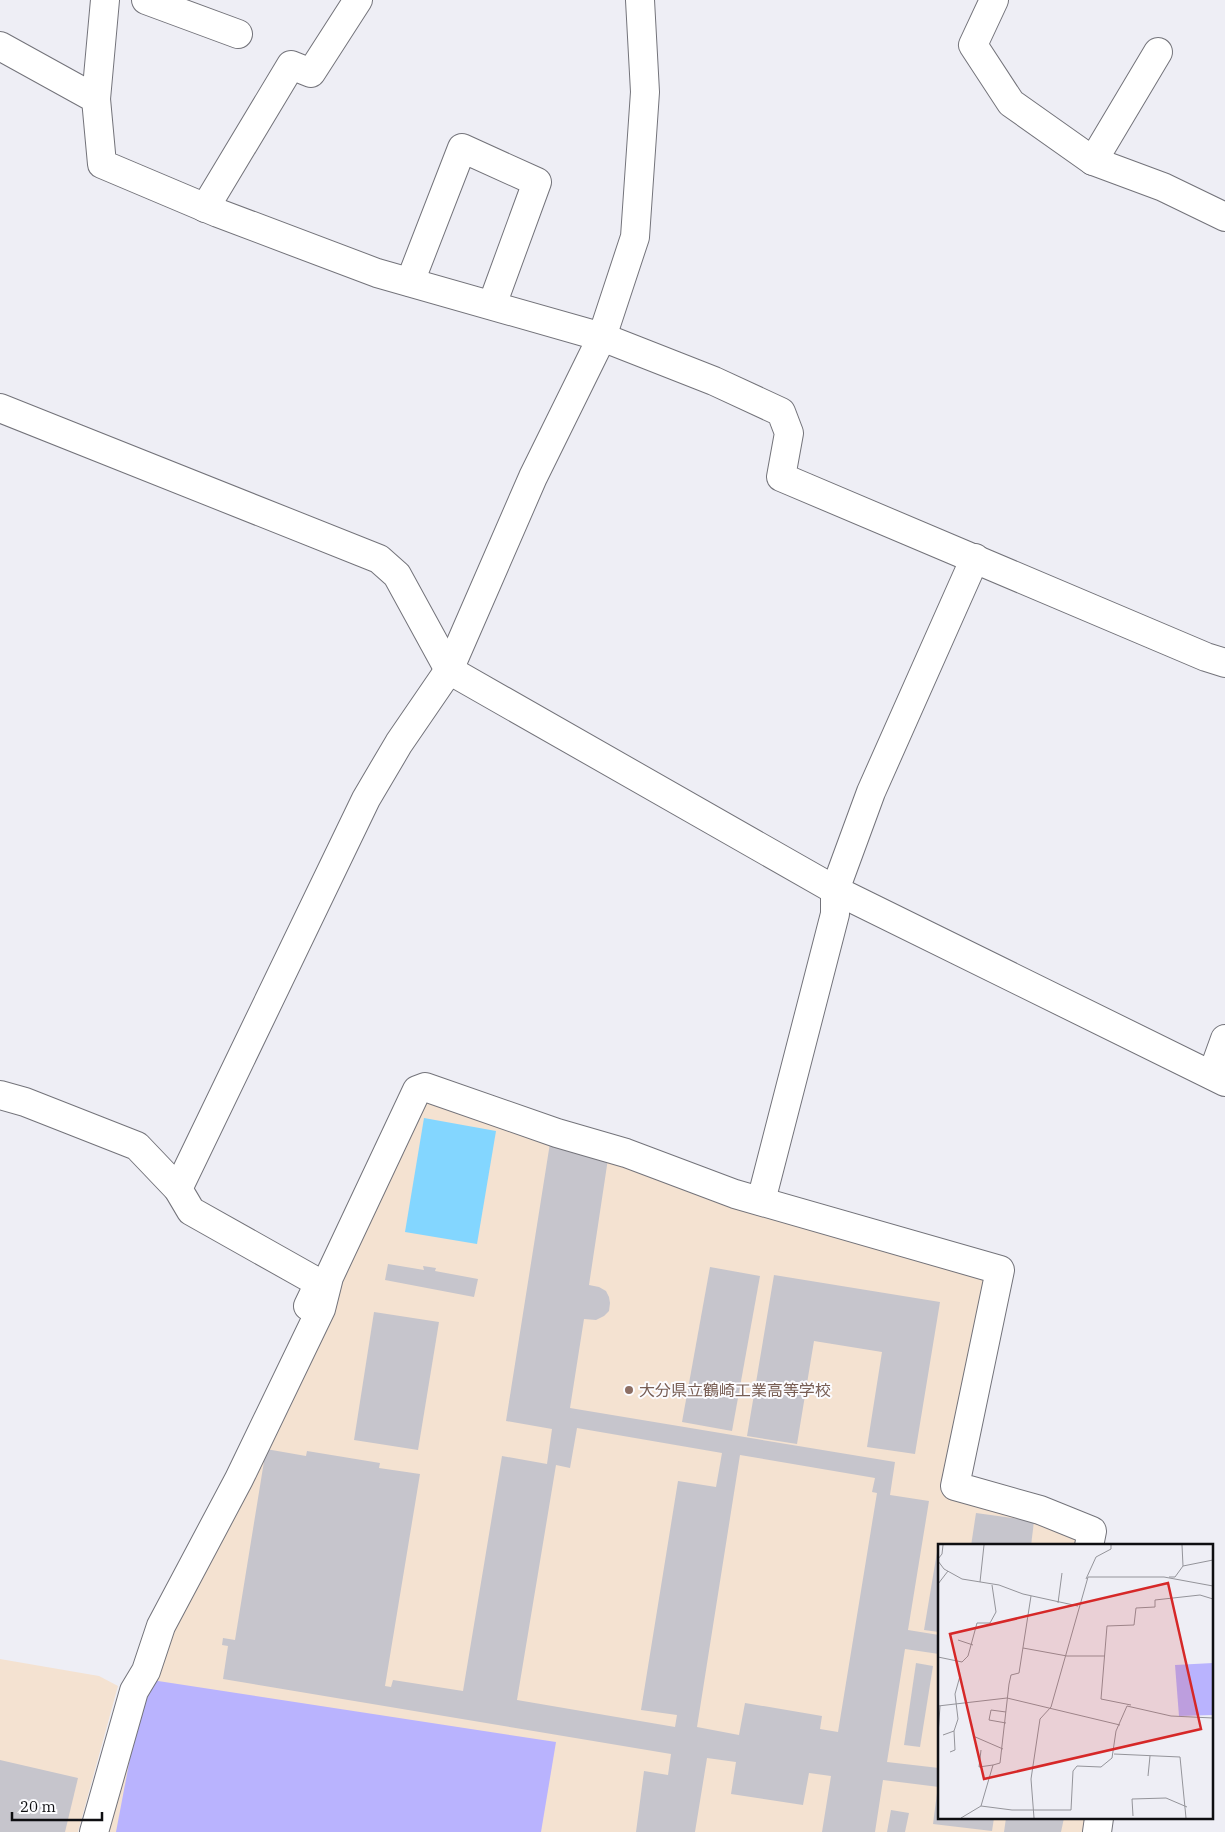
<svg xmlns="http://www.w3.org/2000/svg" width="1225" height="1832" viewBox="0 0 1225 1832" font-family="'IBM Plex Serif','Noto Sans JP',serif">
	<rect width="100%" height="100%" fill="#eeeef5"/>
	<g fill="#f4e2d1">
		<path d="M 417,1090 L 1000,1270 L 959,1471 L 987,1494 L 1089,1546 L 939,1546 L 939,1818 L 1099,1818 L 1097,1832 L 94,1832 L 134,1691 Z"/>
		<path d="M 0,1659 L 99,1676 L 118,1686 L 78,1832 L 0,1832 Z"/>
	</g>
	<path fill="#b9b3fe" d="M 145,1679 L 556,1742 L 541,1832 L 116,1832 Z"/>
	<path fill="#83d6ff" d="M 424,1118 L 496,1131 L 477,1244 L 405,1232 Z"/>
	<g fill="#c6c5cc" fill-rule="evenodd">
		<path d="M 550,1143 L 609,1152 L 589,1285 L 599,1287 L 606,1291 L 609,1297 L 610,1303 L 609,1311 L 604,1316 L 596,1320 L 584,1319 L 570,1408 L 895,1462 L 890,1495 L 929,1501 L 908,1630 L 939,1635 L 939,1654 L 905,1649 L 887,1762 L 939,1768 L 939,1787 L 883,1780 L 875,1832 L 822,1832 L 831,1776 L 809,1773 L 803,1805 L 731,1794 L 736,1762 L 707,1758 L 695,1832 L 636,1832 L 644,1771 L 668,1775 L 671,1754 L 223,1679 L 228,1646 L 222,1645 L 223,1638 L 235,1640 L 266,1449 L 306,1456 L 307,1451 L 380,1463 L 379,1468 L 420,1474 L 385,1686 L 391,1687 L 393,1680 L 463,1691 L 502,1456 L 547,1464 L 552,1429 L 506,1421 ZM 577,1428 L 722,1453 L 716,1487 L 678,1481 L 641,1710 L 677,1715 L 675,1727 L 517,1700 L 556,1465 L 570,1468 ZM 740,1455 L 875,1478 L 872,1492 L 877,1493 L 838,1732 L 820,1729 L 822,1716 L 745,1703 L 739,1735 L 697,1727 Z"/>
		<path d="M 388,1264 L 424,1270 L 423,1266 L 436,1268 L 435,1271 L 478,1279 L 474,1297 L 385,1280 Z"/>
		<path d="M 710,1267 L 760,1276 L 732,1431 L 682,1422 Z"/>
		<path d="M 774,1275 L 940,1302 L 915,1454 L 867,1447 L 882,1352 L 814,1341 L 797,1444 L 747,1436 Z"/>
		<path d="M 374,1312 L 439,1322 L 418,1450 L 354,1440 Z"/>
		<path d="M 976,1513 L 1034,1521 L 1031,1546 L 971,1546 Z"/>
		<path d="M 937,1552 L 939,1552 L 939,1632 L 924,1630 Z"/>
		<path d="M 916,1663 L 933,1666 L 920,1747 L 904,1745 Z"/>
		<path d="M 0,1760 L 78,1778 L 65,1832 L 0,1832 Z"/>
		<path d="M 937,1793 L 939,1793 L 939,1818 L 994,1818 L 992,1831 L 933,1824 Z"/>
		<path d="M 891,1810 L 909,1813 L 905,1832 L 887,1832 Z"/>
		<path d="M 1006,1818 L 1064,1818 L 1061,1832 L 1004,1832 Z"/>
	</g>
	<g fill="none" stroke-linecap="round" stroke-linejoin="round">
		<g stroke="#73737a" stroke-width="30">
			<g id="minor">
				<path d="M 146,0 L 238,34"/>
				<path d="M 994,0 L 973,45 L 1011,103 L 1093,161 L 1163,187 L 1225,217"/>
				<path d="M 0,46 L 96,99 L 102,164 L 218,213 L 377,273 L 602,337 L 714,381 L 781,412 L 789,433 L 781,477 L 1206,657 L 1225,663"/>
				<path d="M 96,99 L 105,0"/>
				<path d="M 1093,161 L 1158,52"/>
				<path d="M 205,208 L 291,65 L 311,73 L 358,0"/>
				<path d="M 410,282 L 462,148 L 537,182 L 492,305"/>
				<path d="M 0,408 L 379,559 L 397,575 L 449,670 L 835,890 L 1225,1082"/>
				<path d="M 1212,1075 L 1225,1039"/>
				<path d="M 0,1095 L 25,1102 L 137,1146 L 178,1189 L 191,1211 L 319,1283 L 308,1306"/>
				<path d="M 178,1189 L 366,799 L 399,743 L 449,670 L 533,477 L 602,337 L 635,237 L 645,92 L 640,0"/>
				<path d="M 761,1201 L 835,914 L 835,890 L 871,792 L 975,558"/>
				<path d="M 94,1832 L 134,1691 L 146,1671 L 161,1626 L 239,1479 L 321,1309 L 329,1277 L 417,1090 L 425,1087 L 557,1133 L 626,1153 L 735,1194 L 1000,1270 L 955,1486 L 1040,1510 L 1092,1531 L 1089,1546"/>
				<path d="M 1097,1832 L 1099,1818"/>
			</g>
		</g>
		<use href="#minor" stroke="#fff" stroke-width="28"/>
	</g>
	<circle fill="#8d6e63" stroke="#fcfcff" stroke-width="2" cx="629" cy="1390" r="5"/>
	<g text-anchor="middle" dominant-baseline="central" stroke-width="4" stroke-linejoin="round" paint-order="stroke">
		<g font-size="16" fill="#785e54" stroke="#fcfcff" text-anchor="start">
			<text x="639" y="1390">大分県立鶴崎工業高等学校</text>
		</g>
	</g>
	<g transform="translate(938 1544)">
		<rect width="275" height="275" fill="#eeeef5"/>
		<path d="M 275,119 L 275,171 L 241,172 L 237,121 Z" fill="#b9b3fe"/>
		<path fill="none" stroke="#94949a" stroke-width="1" d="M 244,1 L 245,22M 0,15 L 4,10 L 5,1M 0,17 L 6,25 L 24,35 L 61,41 L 85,50 L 140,62M 231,33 L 237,33 L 245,22 L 275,16M 148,35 L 158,13 L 173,5 L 173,1M 42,38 L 46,1M 0,40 L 10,27M 120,59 L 124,29M 20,96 L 35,101M 85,104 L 129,112 L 167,112M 0,113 L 24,118 L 30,112 L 39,79 L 52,79 L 58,68 L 54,41M 193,161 L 163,155 L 169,82 L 196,81 L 198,64 L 217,63 L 217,56 L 262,51 L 275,55M 0,162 L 69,154 L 182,181M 68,179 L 51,176 L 53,166 L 68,168M 0,191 L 2,162M 5,191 L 16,187 L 20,175 L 17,150 L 22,132M 35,192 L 65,205M 43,206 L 41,223 L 55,221M 12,208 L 17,206 L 16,187M 176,210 L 242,213 L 248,274M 210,232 L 212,212M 43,262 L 55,221 L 62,219 L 71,140 L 73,131 L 81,129 L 93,52M 195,272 L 194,255 L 228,254 L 249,263M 23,274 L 43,262 L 74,266 L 133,266 L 135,227 L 139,222 L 163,223 L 174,214 L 178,187 L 189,162 L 233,172 L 275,174M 96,274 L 93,235 L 102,175 L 113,163 L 150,33 L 226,33 L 275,42"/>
		<path fill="#d62828" fill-opacity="0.15" stroke="#d62828" stroke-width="2.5" d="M 230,39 L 263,185 L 46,235 L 12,90 Z"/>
		<rect width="275" height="275" fill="none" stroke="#0e0e11" stroke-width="2.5"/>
	</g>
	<path d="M12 1812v8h90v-8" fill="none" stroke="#0e0e11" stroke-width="2.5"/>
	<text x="20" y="1812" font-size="15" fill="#0e0e11" stroke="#fcfcff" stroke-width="4" paint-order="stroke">20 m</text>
</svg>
